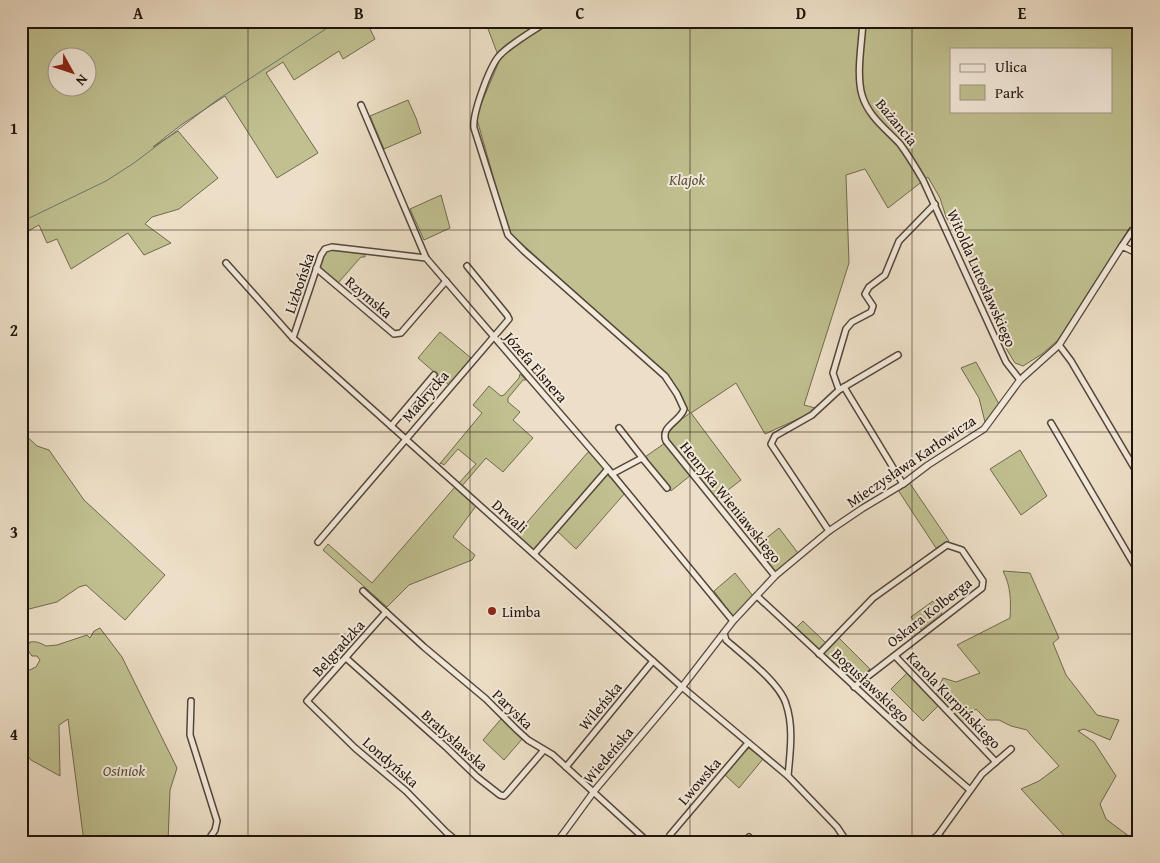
<svg xmlns="http://www.w3.org/2000/svg" width="1160" height="863" viewBox="0 0 1160 863" font-family="'Gentium Book Plus',serif">
	<rect width="100%" height="100%" fill="#eddfc7"/>
	<filter id="stains"><feTurbulence type="fractalNoise" baseFrequency=".004" numOctaves="4"/><feColorMatrix values="0 0 0 0 .2 0 0 0 0 .09 0 0 0 0 .02 0 0 0 .5 -.17"/></filter>
	<radialGradient id="worn" r=".72"><stop offset=".6" stop-color="#630" stop-opacity="0"/><stop offset="1" stop-color="#630" stop-opacity=".3"/></radialGradient>
	<g fill="#c0c090" stroke="#706a4e" fill-rule="evenodd">
		<path d="M 21,21 L 366,21 L 375,39 L 343,59 L 339,51 L 294,80 L 283,62 L 266,73 L 318,153 L 277,178 L 225,96 L 181,125 L 153,147 L 178,131 L 218,178 L 179,209 L 152,217 L 145,224 L 171,243 L 144,255 L 128,233 L 71,269 L 57,239 L 47,243 L 39,225 L 21,235 ZM 58,58 L 88,58 L 88,88 L 58,88 Z"/>
		<path d="M 485,21 L 525,21 L 529,30 L 498,55 Z"/>
		<path d="M 551,21 L 1139,21 L 1139,233 L 1130,227 L 1058,340 L 1042,354 L 1023,366 L 1015,363 L 1007,350 L 957,234 L 946,217 L 940,198 L 928,177 L 888,208 L 865,169 L 846,175 L 849,263 L 804,405 L 815,408 L 809,414 L 765,434 L 736,383 L 691,413 L 741,480 L 715,500 L 668,439 L 667,430 L 690,413 L 666,374 L 509,232 L 476,116 L 501,57 ZM 951,49 L 1111,49 L 1111,111 L 951,111 Z"/>
		<path d="M 408,100 L 416,118 L 421,133 L 384,149 L 370,116 Z"/>
		<path d="M 441,195 L 450,228 L 424,240 L 410,209 Z"/>
		<path d="M 331,249 L 365,254 L 365,257 L 361,257 L 338,283 L 319,266 L 325,251 Z"/>
		<path d="M 440,332 L 471,358 L 449,385 L 418,358 Z"/>
		<path d="M 976,362 L 1000,406 L 985,422 L 979,398 L 961,368 Z"/>
		<path d="M 520,374 L 526,380 L 523,380 L 508,398 L 508,402 L 520,412 L 513,420 L 533,438 L 503,472 L 486,458 L 462,486 L 459,483 L 476,464 L 458,449 L 444,465 L 441,463 L 438,466 L 482,413 L 473,405 L 489,386 L 501,396 L 504,395 L 519,378 Z"/>
		<path d="M 21,431 L 37,446 L 49,450 L 84,500 L 165,575 L 125,620 L 86,585 L 79,587 L 57,602 L 21,611 Z"/>
		<path d="M 665,443 L 691,475 L 671,491 L 645,457 Z"/>
		<path d="M 1020,450 L 1047,496 L 1021,515 L 990,469 Z"/>
		<path d="M 589,451 L 604,469 L 534,551 L 516,535 Z"/>
		<path d="M 608,473 L 625,493 L 576,549 L 557,531 Z"/>
		<path d="M 909,482 L 949,541 L 936,548 L 898,490 Z"/>
		<path d="M 455,487 L 476,506 L 453,537 L 475,555 L 472,560 L 409,585 L 387,607 L 323,550 L 328,544 L 372,583 Z"/>
		<path d="M 779,528 L 798,553 L 774,573 L 755,547 Z"/>
		<path d="M 1003,571 L 1030,573 L 1059,638 L 1053,643 L 1066,675 L 1097,715 L 1119,720 L 1110,740 L 1084,729 L 1078,731 L 1094,742 L 1116,776 L 1100,804 L 1106,819 L 1130,837 L 1127,842 L 1070,842 L 1021,789 L 1039,781 L 1059,766 L 1030,734 L 1027,730 L 1011,726 L 999,720 L 987,720 L 976,709 L 962,722 L 936,694 L 943,678 L 956,682 L 980,673 L 957,645 L 1010,618 C 1011,600 1011,587 1003,571 Z"/>
		<path d="M 735,573 L 753,596 L 734,618 L 714,591 Z"/>
		<path d="M 933,601 L 942,614 L 921,630 L 911,617 Z"/>
		<path d="M 803,621 L 827,644 L 819,651 L 795,629 Z"/>
		<path d="M 100,628 L 122,657 L 177,768 L 170,790 L 168,842 L 84,842 L 68,719 L 59,725 L 60,776 L 31,760 L 21,747 L 21,674 L 36,667 L 40,660 L 37,656 L 32,656 L 27,649 L 27,646 L 30,642 C 37,641 40,643 46,646 L 57,645 L 87,635 L 90,638 L 94,631 Z"/>
		<path d="M 839,638 L 870,669 L 853,683 L 823,655 Z"/>
		<path d="M 909,671 L 940,704 L 923,721 L 891,689 Z"/>
		<path d="M 501,719 L 523,738 L 504,760 L 483,740 Z"/>
		<path d="M 749,748 L 763,759 L 739,788 L 725,775 L 744,752 Z"/>
	</g>
	<g fill="none" stroke-linecap="round" stroke-linejoin="round">
		<path stroke="#6a7876" stroke-width="1" d="M 21,222 L 106,181 L 134,163 L 217,100 L 338,21"/>
		<g stroke="#53463b" stroke-width="8">
			<g id="minor">
				<path d="M 548,21 C 534,30 510,44 500,55 C 490,65 472,114 474,128 L 507,232 L 508,235 L 524,251 L 665,376 L 677,394 L 684,409 C 680,422 660,426 666,441 L 775,576"/>
				<path d="M 863,21 C 862,43 856,74 862,95 C 868,116 886,129 900,144 C 909,156 916,168 923,180 L 1006,362 L 1020,380"/>
				<path d="M 361,105 L 426,258 L 608,469 L 733,621"/>
				<path d="M 1122,246 L 1132,231"/>
				<path d="M 226,263 L 293,338 L 682,687 L 788,776"/>
				<path d="M 316,268 L 394,334 L 401,333 L 446,281"/>
				<path d="M 293,338 L 321,255 L 325,249 L 332,247 L 426,258"/>
				<path d="M 1059,345 L 1071,361 L 1139,476"/>
				<path d="M 844,387 L 903,484"/>
				<path d="M 839,390 L 833,373 L 846,329 L 852,322 L 871,312 L 873,306 L 865,294 L 869,287 L 885,275 L 899,241 L 935,204"/>
				<path d="M 1051,423 L 1139,573"/>
				<path d="M 391,426 L 434,375"/>
				<path d="M 619,428 L 644,460"/>
				<path d="M 612,474 L 640,459 L 643,459 L 667,488"/>
				<path d="M 829,531 L 771,444 L 775,436 L 812,415 L 839,390 L 898,355"/>
				<path d="M 318,542 L 509,319 L 507,315 L 467,266"/>
				<path d="M 534,554 L 608,469"/>
				<path d="M 363,591 L 424,647 L 486,699 L 516,729 L 528,740 L 553,755 L 648,842"/>
				<path d="M 757,596 L 919,746 L 970,790"/>
				<path d="M 386,612 L 307,701 L 355,748 L 406,791 L 446,832 L 458,842"/>
				<path d="M 724,633 L 726,640 C 743,655 780,683 786,704 C 794,727 790,753 788,776 L 837,827 L 847,842"/>
				<path d="M 819,654 L 873,598 L 947,545 L 962,550 L 983,581 L 982,588 L 854,687"/>
				<path d="M 895,656 L 996,762"/>
				<path d="M 346,658 L 446,747 L 477,777 L 500,795 L 504,796 L 507,793 L 544,750"/>
				<path d="M 191,701 L 190,735 L 217,821 L 215,830 L 207,842"/>
				<path d="M 566,767 L 653,661"/>
				<path d="M 670,835 L 748,743"/>
				<path d="M 938,835 L 946,842"/>
				<path d="M 745,842 L 749,837"/>
				<path d="M 930,842 L 938,835 L 982,774 L 1011,749"/>
			</g>
		</g>
		<g stroke="#53463b" stroke-width="8">
			<path id="tertiary" d="M 557,842 L 595,790 L 682,687 L 733,621 L 775,576 L 829,531 L 863,508 L 903,484 L 928,465 L 984,429 L 1020,380 L 1059,345 L 1122,246 L 1139,254"/>
		</g>
		<g stroke="#20130c" stroke-width="9">
			<path id="secondary" d="M 1133,842 L 1139,825"/>
		</g>
		<use href="#minor" stroke="#f3eadb" stroke-width="5"/>
		<use href="#tertiary" stroke="#f3eadb" stroke-width="5.5"/>
		<use href="#secondary" stroke="#f3eadb" stroke-width="7"/>
	</g>
	<path fill="none" stroke="#20130c" stroke-width="1" stroke-opacity="0.55" d="M 248,21 L 248,842M 470,21 L 470,842M 690,21 L 690,842M 912,21 L 912,842M 21,230 L 1139,230M 21,432 L 1139,432M 21,634 L 1139,634"/>
	<circle fill="#8f2418" stroke="#f3eadb" stroke-width="2" cx="492" cy="611" r="5"/>
	<g text-anchor="middle" dominant-baseline="central" stroke-width="4" stroke-linejoin="round" paint-order="stroke">
		<g font-size="15" fill="#20130c" stroke="#f3eadb">
			<text transform="translate(897 122) rotate(50)">Bażancia</text>
			<text transform="translate(982 278) rotate(66)">Witolda Lutosławskiego</text>
			<text transform="translate(299 283) rotate(-71)">Lizbońska</text>
			<text transform="translate(369 297) rotate(40)">Rzymska</text>
			<text transform="translate(536 367) rotate(49)">Józefa Elsnera</text>
			<text transform="translate(425 396) rotate(-49)">Madrycka</text>
			<text transform="translate(911 461) rotate(-34)">Mieczysława Karłowicza</text>
			<text transform="translate(731 502) rotate(51)">Henryka Wieniawskiego</text>
			<text transform="translate(510 516) rotate(42)">Drwali</text>
			<text transform="translate(929 612) rotate(-38)">Oskara Kolberga</text>
			<text transform="translate(338 648) rotate(-48)">Belgradzka</text>
			<text transform="translate(871 685) rotate(43)">Bogusławskiego</text>
			<text transform="translate(954 700) rotate(46)">Karola Kurpińskiego</text>
			<text transform="translate(600 706) rotate(-50)">Wileńska</text>
			<text transform="translate(513 709) rotate(44)">Paryska</text>
			<text transform="translate(455 740) rotate(42)">Bratysławska</text>
			<text transform="translate(608 755) rotate(-50)">Wiedeńska</text>
			<text transform="translate(391 762) rotate(41)">Londyńska</text>
			<text transform="translate(699 781) rotate(-49)">Lwowska</text>
		</g>
		<g font-size="15" font-style="italic" fill="#58503a" stroke="#f3eadb">
			<text x="687" y="179">Klajok</text>
			<text x="124" y="770">Osiniok</text>
		</g>
		<g font-size="15" fill="#20130c" stroke="#f3eadb" text-anchor="start">
			<text x="502" y="611">Limba</text>
		</g>
	</g>
	<rect width="1160" height="863" fill="none" stroke="#eddfc7" stroke-width="55"/>
	<rect x="950" y="48" width="162" height="65" fill="#f3eadb" stroke="#9f9488"/>
	<rect x="960" y="64" width="25" height="8" fill="#f3eadb" stroke="#9f9488"/>
	<text x="995" y="72" font-size="15" fill="#20130c">Ulica</text>
	<rect x="960" y="85" width="25" height="15" fill="#c0c090" stroke="#9f9488"/>
	<text x="995" y="98" font-size="15" fill="#20130c">Park</text>
	<g transform="translate(72 72) rotate(130)"><circle r="24" fill="#f3eadb" stroke="#9f9488"/>
	<path d="M0-4L9 19L0 12L-9 19Z" fill="#8f2418"/>
	<text y="-8" font-size="14" font-weight="bold" text-anchor="middle" fill="#20130c">N</text>
	</g>
	<rect x="28" y="28" width="1104" height="808" fill="none" stroke="#20130c" stroke-width="2"/>
	<g font-size="16" text-anchor="middle" font-weight="bold" fill="#20130c">
		<text x="138" y="19">A</text>
		<text x="359" y="19">B</text>
		<text x="580" y="19">C</text>
		<text x="801" y="19">D</text>
		<text x="1022" y="19">E</text>
		<text x="14" y="134">1</text>
		<text x="14" y="336">2</text>
		<text x="14" y="538">3</text>
		<text x="14" y="740">4</text>
	</g>
	<rect width="100%" height="100%" filter="url(#stains)"/>
	<rect width="100%" height="100%" fill="url(#worn)"/>
</svg>
